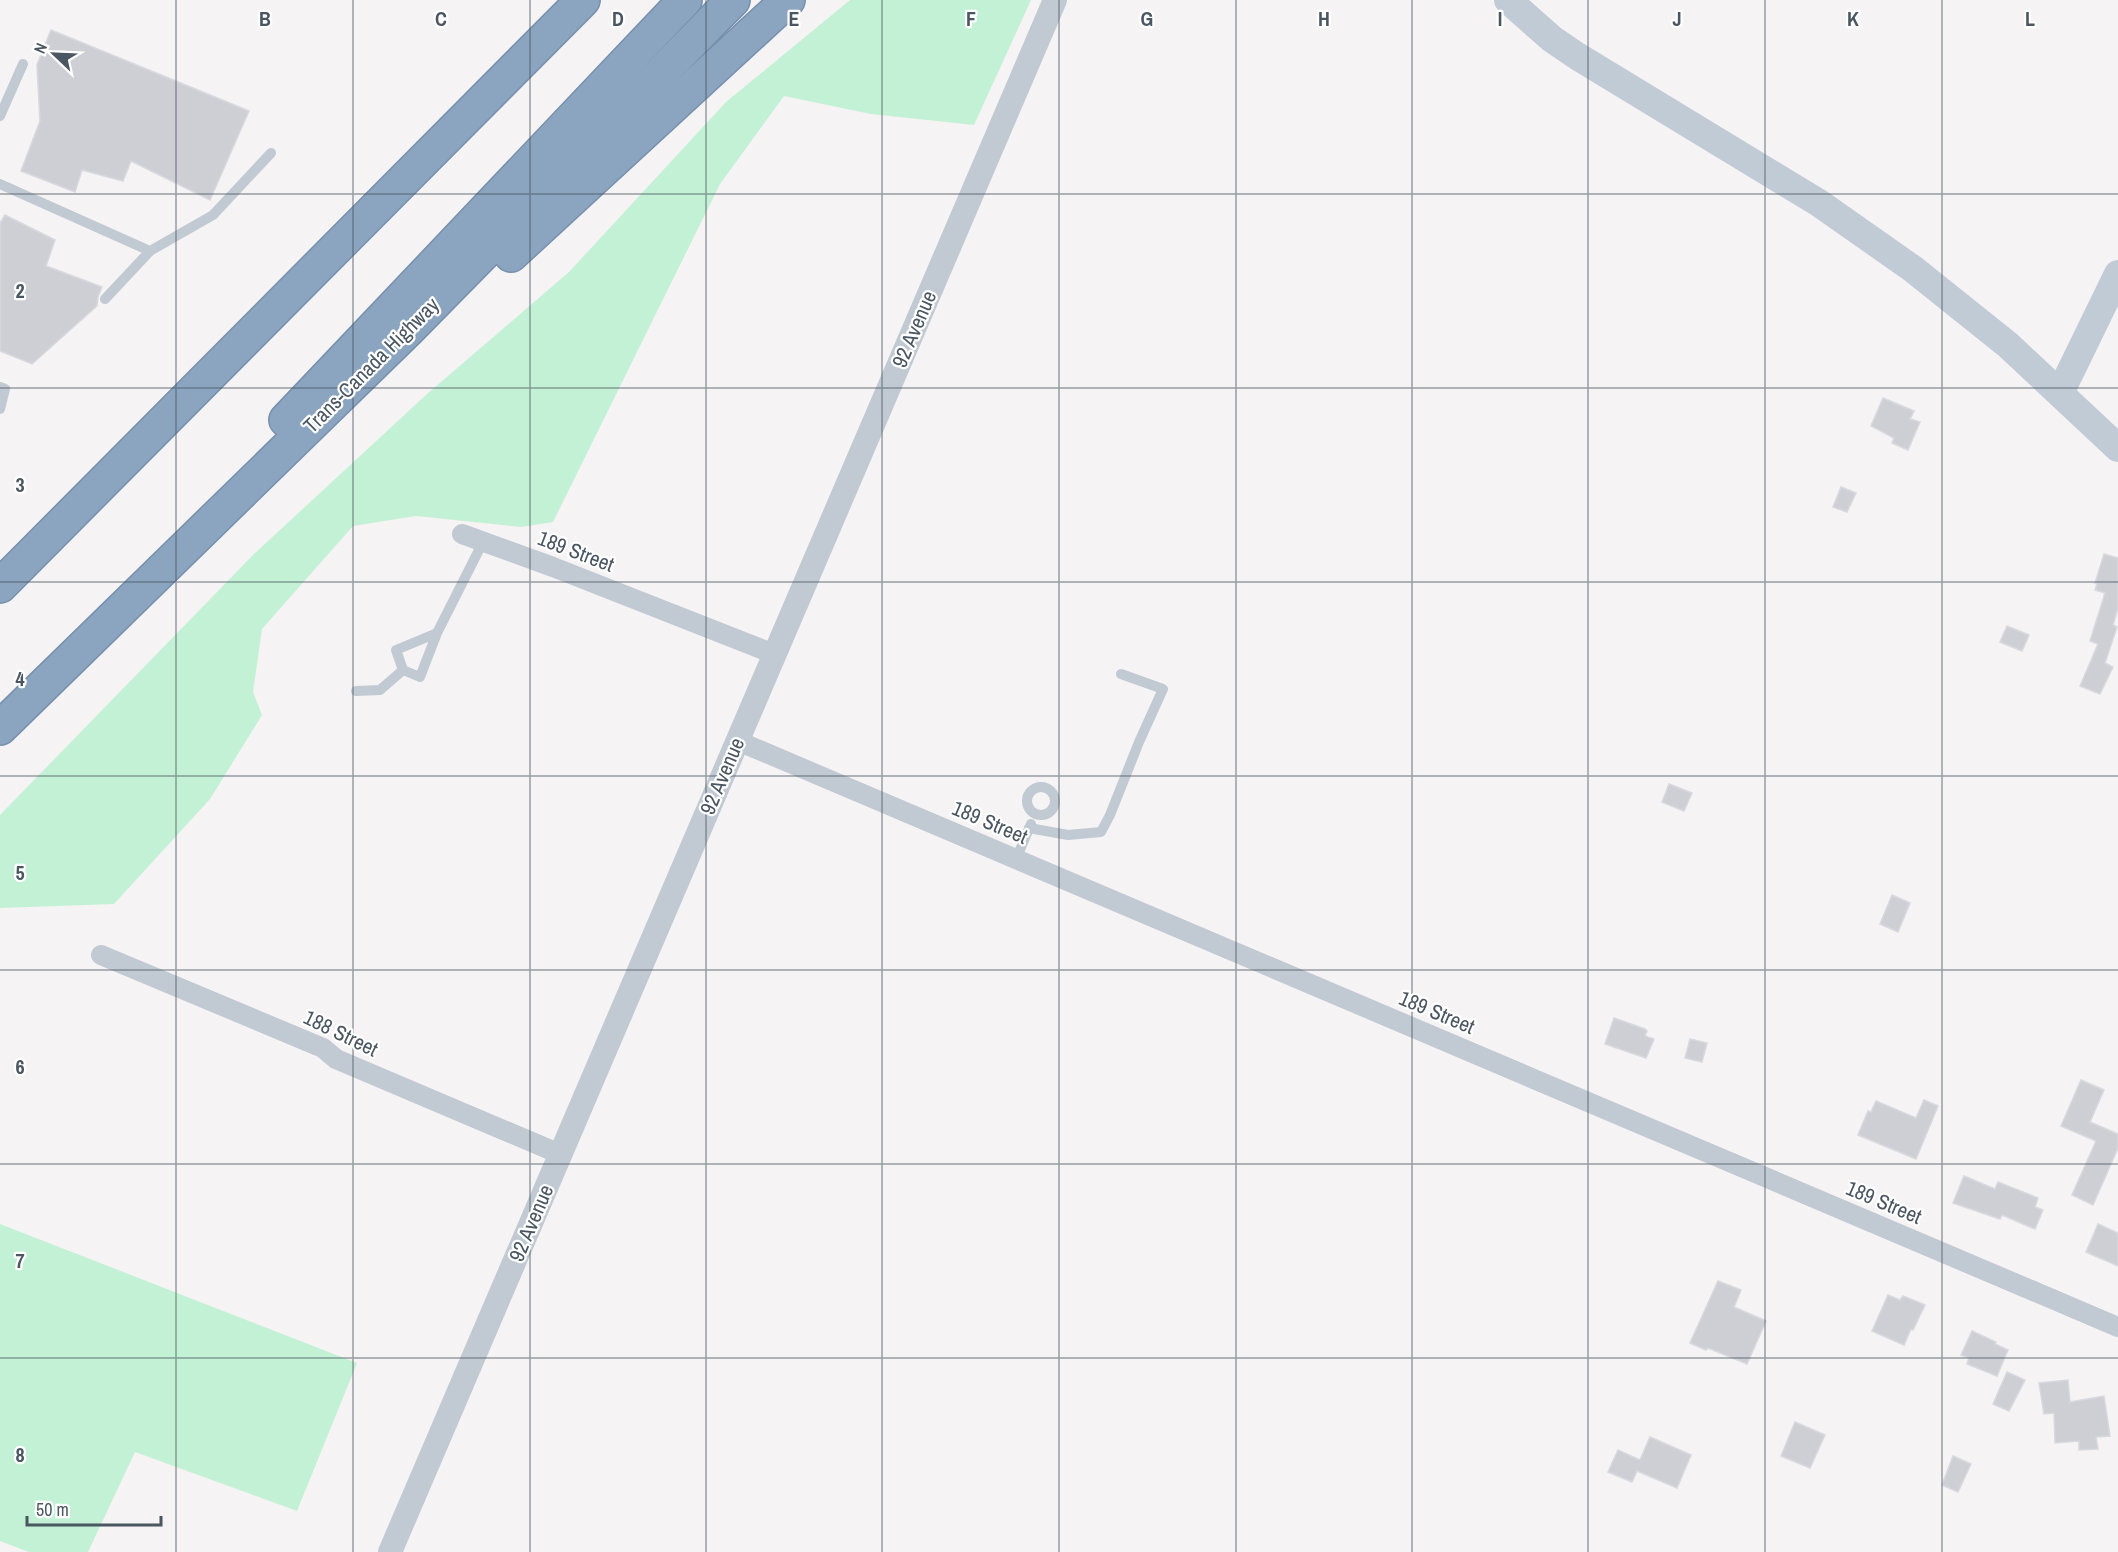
<svg xmlns="http://www.w3.org/2000/svg" width="2118" height="1552" viewBox="0 0 2118 1552" font-family="'Archivo Narrow',sans-serif">
	<rect width="100%" height="100%" fill="#f5f3f3"/>
	<g fill="#c3f1d5">
		<path d="M 850,0 L 1031,0 L 974,125 L 871,114 L 784,96 L 720,184 L 553,522 L 521,527 L 416,516 L 353,526 L 262,629 L 253,692 L 262,715 L 210,799 L 114,904 L 0,908 L 0,815 L 253,555 L 427,394 L 569,272 L 726,102 Z"/>
		<path d="M 0,1224 L 357,1363 L 297,1511 L 135,1452 L 88,1552 L 29,1552 L 0,1541 Z"/>
	</g>
	<g fill="#cdcfd5" stroke="#d7d9de" stroke-width="1.5">
		<path d="M 51,30 L 249,111 L 210,200 L 131,161 L 123,181 L 82,170 L 75,192 L 21,171 L 40,121 L 37,65 Z"/>
		<path d="M 5,215 L 55,240 L 46,266 L 102,287 L 98,297 L 97,306 L 32,364 L 0,351 L 0,223 Z"/>
		<path d="M 1883,398 L 1914,411 L 1910,419 L 1920,422 L 1908,450 L 1892,443 L 1894,438 L 1871,426 Z"/>
		<path d="M 1841,487 L 1856,493 L 1847,512 L 1833,507 Z"/>
		<path d="M 2104,554 L 2118,558 L 2118,608 L 2113,625 L 2117,627 L 2105,663 L 2113,667 L 2100,694 L 2080,686 L 2098,644 L 2090,641 L 2105,593 L 2095,590 L 2097,584 L 2095,583 Z"/>
		<path d="M 2007,626 L 2029,635 L 2022,651 L 2000,642 Z"/>
		<path d="M 1669,784 L 1692,793 L 1684,811 L 1662,802 Z"/>
		<path d="M 1892,895 L 1910,903 L 1898,932 L 1880,924 Z"/>
		<path d="M 1614,1018 L 1645,1029 L 1647,1031 L 1645,1036 L 1654,1039 L 1646,1058 L 1605,1044 Z"/>
		<path d="M 1690,1039 L 1707,1043 L 1702,1062 L 1685,1058 Z"/>
		<path d="M 2081,1080 L 2104,1090 L 2090,1122 L 2118,1134 L 2118,1148 L 2093,1205 L 2072,1195 L 2096,1141 L 2061,1126 Z"/>
		<path d="M 1924,1100 L 1938,1106 L 1916,1159 L 1858,1135 L 1868,1111 L 1871,1112 L 1876,1101 L 1916,1118 Z"/>
		<path d="M 1964,1176 L 1995,1189 L 1998,1182 L 2038,1198 L 2035,1207 L 2043,1210 L 2035,1229 L 2002,1215 L 2000,1219 L 1953,1203 Z"/>
		<path d="M 2098,1224 L 2118,1233 L 2118,1266 L 2086,1252 Z"/>
		<path d="M 1718,1281 L 1741,1290 L 1734,1307 L 1766,1321 L 1747,1364 L 1708,1348 L 1706,1350 L 1690,1343 Z"/>
		<path d="M 1888,1295 L 1900,1300 L 1903,1296 L 1925,1305 L 1913,1330 L 1911,1329 L 1904,1345 L 1872,1331 Z"/>
		<path d="M 1972,1331 L 1996,1342 L 1995,1344 L 2008,1350 L 1997,1376 L 1967,1364 L 1969,1358 L 1961,1355 Z"/>
		<path d="M 2007,1372 L 2025,1380 L 2009,1411 L 1993,1404 Z"/>
		<path d="M 2068,1380 L 2070,1402 L 2104,1396 L 2110,1436 L 2096,1437 L 2098,1449 L 2079,1450 L 2079,1441 L 2055,1443 L 2054,1413 L 2044,1414 L 2039,1383 Z"/>
		<path d="M 1795,1422 L 1825,1435 L 1810,1468 L 1781,1456 Z"/>
		<path d="M 1650,1437 L 1691,1455 L 1677,1488 L 1637,1471 L 1632,1482 L 1608,1472 L 1618,1450 L 1640,1460 Z"/>
		<path d="M 1953,1456 L 1971,1464 L 1958,1492 L 1942,1485 Z"/>
	</g>
	<g fill="none" stroke-linecap="round" stroke-linejoin="round">
		<g stroke="#7690ad" stroke-width="36">
			<g id="motorway">
				<path d="M 511,255 L 788,0"/>
				<path d="M 286,420 L 685,0"/>
				<path d="M 0,586 L 583,0"/>
				<path d="M 0,728 L 408,330 L 733,0"/>
			</g>
		</g>
		<g stroke="#c1cad2" stroke-width="10">
			<path d="M 0,116 L 23,64"/>
			<path d="M 0,184 L 150,251 L 213,215 L 271,153"/>
			<path d="M 105,299 L 150,251"/>
			<path d="M 0,387 L 5,389 L 0,409"/>
			<path d="M 437,633 L 420,677 L 403,670 L 396,650 L 437,633 L 483,542"/>
			<path d="M 356,691 L 380,690 L 403,670"/>
			<circle cx="1041" cy="801" r="14"/>
			<path d="M 1029,828 L 1068,835 L 1101,832 L 1110,815 L 1139,742 L 1163,689 L 1121,674"/>
			<path d="M 1016,859 L 1031,824"/>
		</g>
		<g stroke="#c1cad2" stroke-width="20">
			<path d="M 462,534 L 553,567 L 774,654"/>
			<path d="M 738,741 L 2118,1327"/>
			<path d="M 101,955 L 323,1048 L 336,1059 L 560,1154"/>
		</g>
		<path stroke="#c1cad2" stroke-width="24" d="M 390,1552 L 1055,0"/>
		<g stroke="#c1cbd6" stroke-width="28">
			<path d="M 1508,0 L 1552,39 L 1577,56 L 1819,203 L 1913,269 L 2008,345 L 2118,448"/>
			<path d="M 2060,393 L 2118,274"/>
		</g>
		<use href="#motorway" stroke="#8ba5c1" stroke-width="33"/>
	</g>
	<path fill="none" stroke="#4a5661" stroke-width="1.5" stroke-opacity="0.55" d="M 176,0 L 176,1552M 353,0 L 353,1552M 530,0 L 530,1552M 706,0 L 706,1552M 882,0 L 882,1552M 1059,0 L 1059,1552M 1236,0 L 1236,1552M 1412,0 L 1412,1552M 1588,0 L 1588,1552M 1765,0 L 1765,1552M 1942,0 L 1942,1552M 0,194 L 2118,194M 0,388 L 2118,388M 0,582 L 2118,582M 0,776 L 2118,776M 0,970 L 2118,970M 0,1164 L 2118,1164M 0,1358 L 2118,1358"/>
	<g text-anchor="middle" dominant-baseline="central" stroke-width="4.5" stroke-linejoin="round" paint-order="stroke">
		<g font-size="21" fill="#4a5661" stroke="#fff">
			<text transform="translate(914 329) rotate(-67)">92 Avenue</text>
			<text transform="translate(371 365) rotate(-45)">Trans-Canada Highway</text>
			<text transform="translate(576 551) rotate(21)">189 Street</text>
			<text transform="translate(722 776) rotate(-67)">92 Avenue</text>
			<text transform="translate(990 822) rotate(23)">189 Street</text>
			<text transform="translate(1437 1012) rotate(23)">189 Street</text>
			<text transform="translate(341 1033) rotate(26)">188 Street</text>
			<text transform="translate(1884 1202) rotate(23)">189 Street</text>
			<text transform="translate(531 1223) rotate(-67)">92 Avenue</text>
		</g>
	</g>
	<g font-size="20" text-anchor="middle" font-weight="bold" fill="#4a5661" stroke="#fff" stroke-width="4.5" stroke-linejoin="round" paint-order="stroke">
		<text x="265" y="26">B</text>
		<text x="441" y="26">C</text>
		<text x="618" y="26">D</text>
		<text x="794" y="26">E</text>
		<text x="971" y="26">F</text>
		<text x="1147" y="26">G</text>
		<text x="1324" y="26">H</text>
		<text x="1500" y="26">I</text>
		<text x="1677" y="26">J</text>
		<text x="1853" y="26">K</text>
		<text x="2030" y="26">L</text>
		<text x="20" y="298">2</text>
		<text x="20" y="492">3</text>
		<text x="20" y="686">4</text>
		<text x="20" y="880">5</text>
		<text x="20" y="1074">6</text>
		<text x="20" y="1268">7</text>
		<text x="20" y="1462">8</text>
	</g>
	<g transform="translate(54 54) rotate(293)" stroke="#ffffff" stroke-width="4.5" paint-order="stroke">
	<path d="M0-4.5L10 22L0 15L-10 22Z" fill="#4a5661"/>
	<text y="-9" font-size="16" font-weight="bold" text-anchor="middle" fill="#4a5661">N</text>
	</g>
	<path d="M27 1516v9h134v-9" fill="none" stroke="#4a5661" stroke-width="3"/>
	<text x="36" y="1516" font-size="18" fill="#4a5661" stroke="#ffffff" stroke-width="4.5" paint-order="stroke">50 m</text>
</svg>
